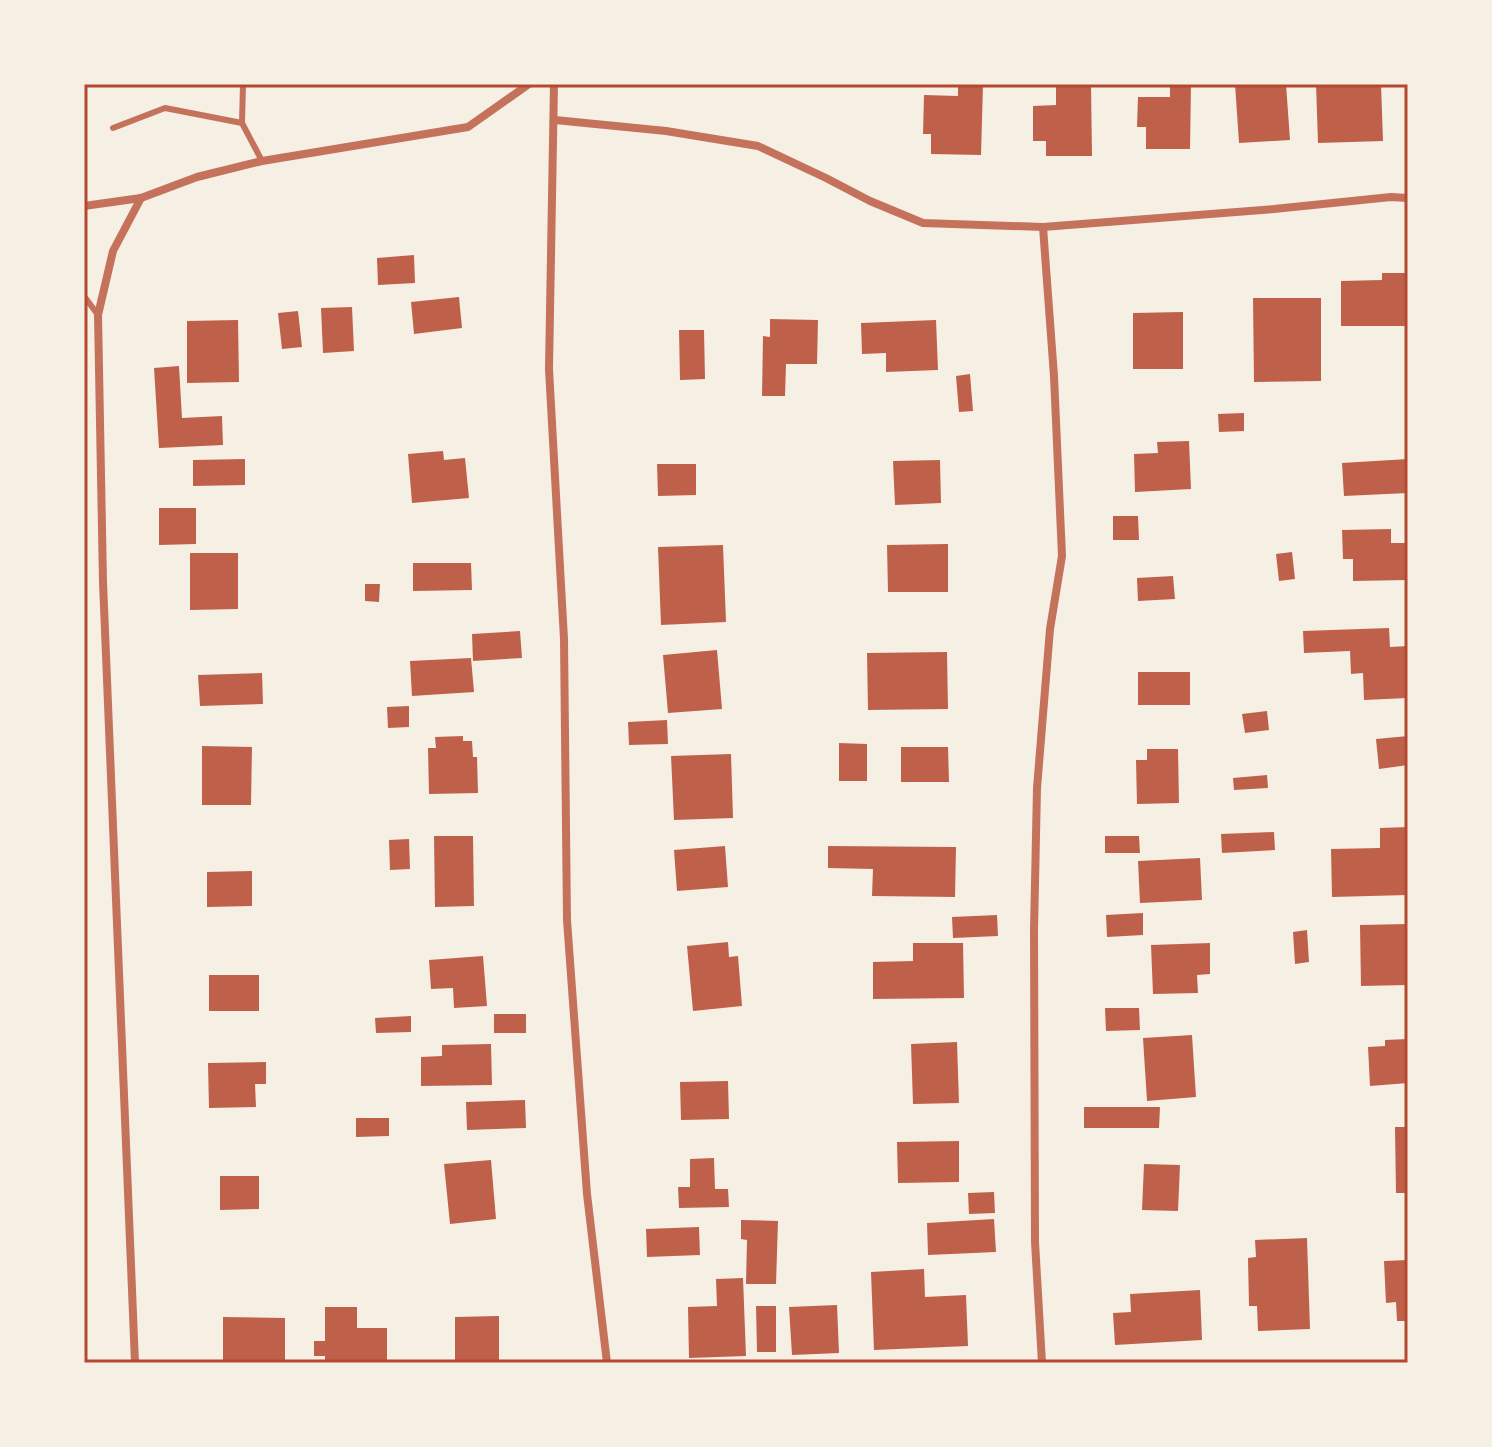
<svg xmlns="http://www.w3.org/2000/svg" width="1492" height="1447" viewBox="0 0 1492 1447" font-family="Mulish,sans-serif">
	<rect width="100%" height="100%" fill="#f6efe4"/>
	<g fill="#bf614a">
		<path d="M 958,84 L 983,84 L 981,155 L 931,154 L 931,134 L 923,134 L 924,95 L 958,96 Z"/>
		<path d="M 1056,84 L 1091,84 L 1092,156 L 1046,156 L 1046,141 L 1033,141 L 1033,106 L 1056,105 Z"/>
		<path d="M 1170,84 L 1191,84 L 1190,149 L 1146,149 L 1146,127 L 1137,127 L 1138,97 L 1170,97 Z"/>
		<path d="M 1235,84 L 1286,84 L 1290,140 L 1239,143 Z"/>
		<path d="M 1316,84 L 1381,84 L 1383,141 L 1318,143 Z"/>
		<path d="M 414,255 L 415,283 L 378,285 L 377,258 Z"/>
		<path d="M 1382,273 L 1408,273 L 1408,326 L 1341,326 L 1341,281 L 1382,280 Z"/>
		<path d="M 459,297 L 462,328 L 414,334 L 411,302 Z"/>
		<path d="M 1253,298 L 1321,298 L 1321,381 L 1254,382 Z"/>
		<path d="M 352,307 L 354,351 L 323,353 L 321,308 Z"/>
		<path d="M 298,311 L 302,347 L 282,349 L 278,313 Z"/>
		<path d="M 1183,312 L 1183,369 L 1133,369 L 1133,313 Z"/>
		<path d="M 770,319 L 818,320 L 817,364 L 786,364 L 785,396 L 762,396 L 763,336 L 770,337 Z"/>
		<path d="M 238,320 L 239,382 L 187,383 L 187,321 Z"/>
		<path d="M 936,320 L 938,370 L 886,372 L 886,353 L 862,354 L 861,323 Z"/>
		<path d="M 679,330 L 704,330 L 705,379 L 680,380 Z"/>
		<path d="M 179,366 L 182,418 L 222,416 L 223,445 L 159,448 L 154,368 Z"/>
		<path d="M 970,374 L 973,411 L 959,412 L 956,376 Z"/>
		<path d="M 1244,413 L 1244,431 L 1219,432 L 1218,414 Z"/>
		<path d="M 1189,441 L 1191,489 L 1135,492 L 1134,454 L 1158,453 L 1157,442 Z"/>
		<path d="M 443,451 L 444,460 L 465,458 L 469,498 L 412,503 L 408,454 Z"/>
		<path d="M 245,459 L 245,485 L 193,486 L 193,460 Z"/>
		<path d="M 1408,459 L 1408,493 L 1344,496 L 1342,463 Z"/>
		<path d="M 940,460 L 941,503 L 895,505 L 893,461 Z"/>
		<path d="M 657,464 L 696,464 L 696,495 L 658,496 Z"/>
		<path d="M 159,508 L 196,508 L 196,544 L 159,545 Z"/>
		<path d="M 1113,516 L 1138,516 L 1139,540 L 1113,540 Z"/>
		<path d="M 1391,529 L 1391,543 L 1408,543 L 1408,580 L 1353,581 L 1353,559 L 1343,559 L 1342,530 Z"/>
		<path d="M 948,544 L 948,592 L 888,592 L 887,545 Z"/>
		<path d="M 723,545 L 726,622 L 661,625 L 658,547 Z"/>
		<path d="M 1292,552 L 1295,579 L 1279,581 L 1276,554 Z"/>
		<path d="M 190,553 L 238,553 L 238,609 L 190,610 Z"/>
		<path d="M 413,563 L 471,563 L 472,590 L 413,591 Z"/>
		<path d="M 1173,576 L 1175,599 L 1138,601 L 1137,578 Z"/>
		<path d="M 365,584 L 380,584 L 379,602 L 365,601 Z"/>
		<path d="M 1389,628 L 1390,647 L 1408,646 L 1408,698 L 1364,700 L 1363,673 L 1351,674 L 1350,651 L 1304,653 L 1303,631 Z"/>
		<path d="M 520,631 L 522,658 L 473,661 L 472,634 Z"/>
		<path d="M 717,650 L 722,709 L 668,713 L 663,655 Z"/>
		<path d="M 947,652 L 948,709 L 868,710 L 867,653 Z"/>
		<path d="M 471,658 L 474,692 L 412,696 L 410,661 Z"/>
		<rect x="1138" y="672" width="52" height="33"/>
		<path d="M 262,673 L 263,704 L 200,706 L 198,675 Z"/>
		<path d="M 409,706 L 409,727 L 388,728 L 387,707 Z"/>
		<path d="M 1267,711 L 1269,730 L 1245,733 L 1242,714 Z"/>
		<path d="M 667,720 L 668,744 L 629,745 L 628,722 Z"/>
		<path d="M 463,736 L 463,741 L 472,741 L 473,757 L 477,757 L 478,793 L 429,794 L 428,748 L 436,748 L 435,737 Z"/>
		<path d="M 1408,736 L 1408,765 L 1379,769 L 1376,739 Z"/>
		<path d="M 839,743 L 867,744 L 867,781 L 839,781 Z"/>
		<path d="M 202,746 L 252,747 L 251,805 L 202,805 Z"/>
		<path d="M 901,747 L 948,747 L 949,782 L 901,782 Z"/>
		<path d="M 1147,749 L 1178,749 L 1179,803 L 1137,804 L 1136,760 L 1147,760 Z"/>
		<path d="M 731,754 L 733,818 L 674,820 L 671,756 Z"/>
		<path d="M 1267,775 L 1268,788 L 1234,790 L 1233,778 Z"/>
		<path d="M 1408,827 L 1408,895 L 1332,897 L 1331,849 L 1380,848 L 1380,828 Z"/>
		<path d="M 1274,832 L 1275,850 L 1222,853 L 1221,834 Z"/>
		<path d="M 434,836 L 473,836 L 474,906 L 435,907 Z"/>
		<path d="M 1105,836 L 1139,836 L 1140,853 L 1105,853 Z"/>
		<path d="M 409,839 L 410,869 L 390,870 L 389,840 Z"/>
		<path d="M 725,846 L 728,887 L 677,891 L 674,850 Z"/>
		<path d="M 828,846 L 956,847 L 955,897 L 872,896 L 873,869 L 828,868 Z"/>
		<path d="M 1200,858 L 1202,900 L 1140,903 L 1138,861 Z"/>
		<path d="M 252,871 L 252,906 L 207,907 L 207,872 Z"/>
		<path d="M 1143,913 L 1143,935 L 1107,937 L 1106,915 Z"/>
		<path d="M 997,915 L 998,936 L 953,938 L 952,917 Z"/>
		<path d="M 1408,924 L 1408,985 L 1361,986 L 1360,925 Z"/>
		<path d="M 1307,930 L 1309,962 L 1295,964 L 1293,932 Z"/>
		<path d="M 728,942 L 729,957 L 738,956 L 742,1006 L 693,1011 L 687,946 Z"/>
		<path d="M 913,943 L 963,943 L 964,998 L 873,999 L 873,962 L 913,961 Z"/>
		<path d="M 1210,943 L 1210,974 L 1197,975 L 1198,993 L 1153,994 L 1151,945 Z"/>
		<path d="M 483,956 L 487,1006 L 454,1008 L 453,988 L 431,989 L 429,960 Z"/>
		<rect x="209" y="975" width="50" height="36"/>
		<path d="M 1105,1008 L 1139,1008 L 1140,1030 L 1106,1031 Z"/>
		<rect x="494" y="1014" width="32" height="19"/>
		<path d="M 411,1016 L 411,1032 L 376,1033 L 375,1018 Z"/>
		<path d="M 1192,1035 L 1196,1097 L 1147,1101 L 1143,1038 Z"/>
		<path d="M 1408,1039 L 1408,1083 L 1370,1086 L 1368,1047 L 1385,1046 L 1385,1040 Z"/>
		<path d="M 957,1042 L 959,1103 L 913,1104 L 911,1044 Z"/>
		<path d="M 491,1044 L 492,1085 L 421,1086 L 421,1057 L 442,1056 L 442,1045 Z"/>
		<path d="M 266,1062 L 266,1084 L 255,1084 L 256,1107 L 209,1108 L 208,1063 Z"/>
		<path d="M 728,1081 L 729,1119 L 681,1120 L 680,1082 Z"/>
		<path d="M 525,1100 L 526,1128 L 467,1130 L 466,1102 Z"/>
		<path d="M 1084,1107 L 1160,1107 L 1159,1128 L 1084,1128 Z"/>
		<path d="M 356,1118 L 389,1118 L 389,1136 L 356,1137 Z"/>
		<path d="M 1395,1127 L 1408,1127 L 1408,1193 L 1396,1193 Z"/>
		<path d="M 959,1141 L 959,1182 L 898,1183 L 897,1142 Z"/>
		<path d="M 714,1158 L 715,1189 L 728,1189 L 729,1207 L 679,1208 L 678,1187 L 690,1187 L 690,1159 Z"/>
		<path d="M 491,1160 L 496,1219 L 450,1224 L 444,1164 Z"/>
		<path d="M 1144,1164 L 1180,1165 L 1178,1211 L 1142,1210 Z"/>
		<path d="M 220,1176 L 259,1176 L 259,1209 L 220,1210 Z"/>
		<path d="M 994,1192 L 995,1213 L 969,1214 L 968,1193 Z"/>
		<path d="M 994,1219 L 996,1252 L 928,1255 L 927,1223 Z"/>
		<path d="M 741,1220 L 778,1221 L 776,1284 L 746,1284 L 747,1240 L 741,1239 Z"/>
		<path d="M 699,1227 L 700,1255 L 647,1257 L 646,1229 Z"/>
		<path d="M 1307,1238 L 1310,1329 L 1258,1331 L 1257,1306 L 1249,1306 L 1248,1258 L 1256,1257 L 1255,1240 Z"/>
		<path d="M 1408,1260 L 1408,1321 L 1397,1321 L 1396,1302 L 1386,1303 L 1384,1261 Z"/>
		<path d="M 924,1269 L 925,1297 L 966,1295 L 968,1346 L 874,1350 L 871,1272 Z"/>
		<path d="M 743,1278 L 746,1356 L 689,1358 L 688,1307 L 717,1306 L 716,1279 Z"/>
		<path d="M 1200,1290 L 1202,1340 L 1115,1345 L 1113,1313 L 1131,1312 L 1130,1294 Z"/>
		<path d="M 837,1305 L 839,1353 L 792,1355 L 789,1307 Z"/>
		<path d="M 756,1306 L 776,1306 L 776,1352 L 757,1352 Z"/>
		<path d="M 325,1307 L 357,1307 L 357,1328 L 387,1328 L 387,1363 L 325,1363 L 325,1356 L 314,1356 L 314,1341 L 325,1341 Z"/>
		<path d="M 499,1316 L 499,1363 L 455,1363 L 455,1317 Z"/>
		<path d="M 223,1317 L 285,1318 L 285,1363 L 223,1363 Z"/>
	</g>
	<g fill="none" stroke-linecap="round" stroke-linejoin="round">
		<g stroke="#c5725c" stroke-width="6">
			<path d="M 243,84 L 242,123 L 262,161"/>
			<path d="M 113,128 L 165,108 L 242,123"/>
			<path d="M 84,296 L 98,315"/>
		</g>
		<g stroke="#c5725c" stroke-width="8">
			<path d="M 554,84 L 549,369 L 564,639 L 567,920 L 587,1194 L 607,1363"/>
			<path d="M 555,120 L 666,131 L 758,146 L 826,178 L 870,201 L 923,223 L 1043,227 L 1274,209 L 1391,197 L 1408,198"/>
			<path d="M 84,206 L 141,198 L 197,177 L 262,161 L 468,127 L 529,84"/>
			<path d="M 135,1363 L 103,582 L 98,315 L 113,251 L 141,198"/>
			<path d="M 1042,1363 L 1035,1242 L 1034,930 L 1037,788 L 1050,629 L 1062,556 L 1054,376 L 1043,227"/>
		</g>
	</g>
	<rect width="1492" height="1447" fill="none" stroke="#f6efe4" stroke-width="172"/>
	<rect x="86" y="86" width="1320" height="1275" fill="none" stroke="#b5482f" stroke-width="3"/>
</svg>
